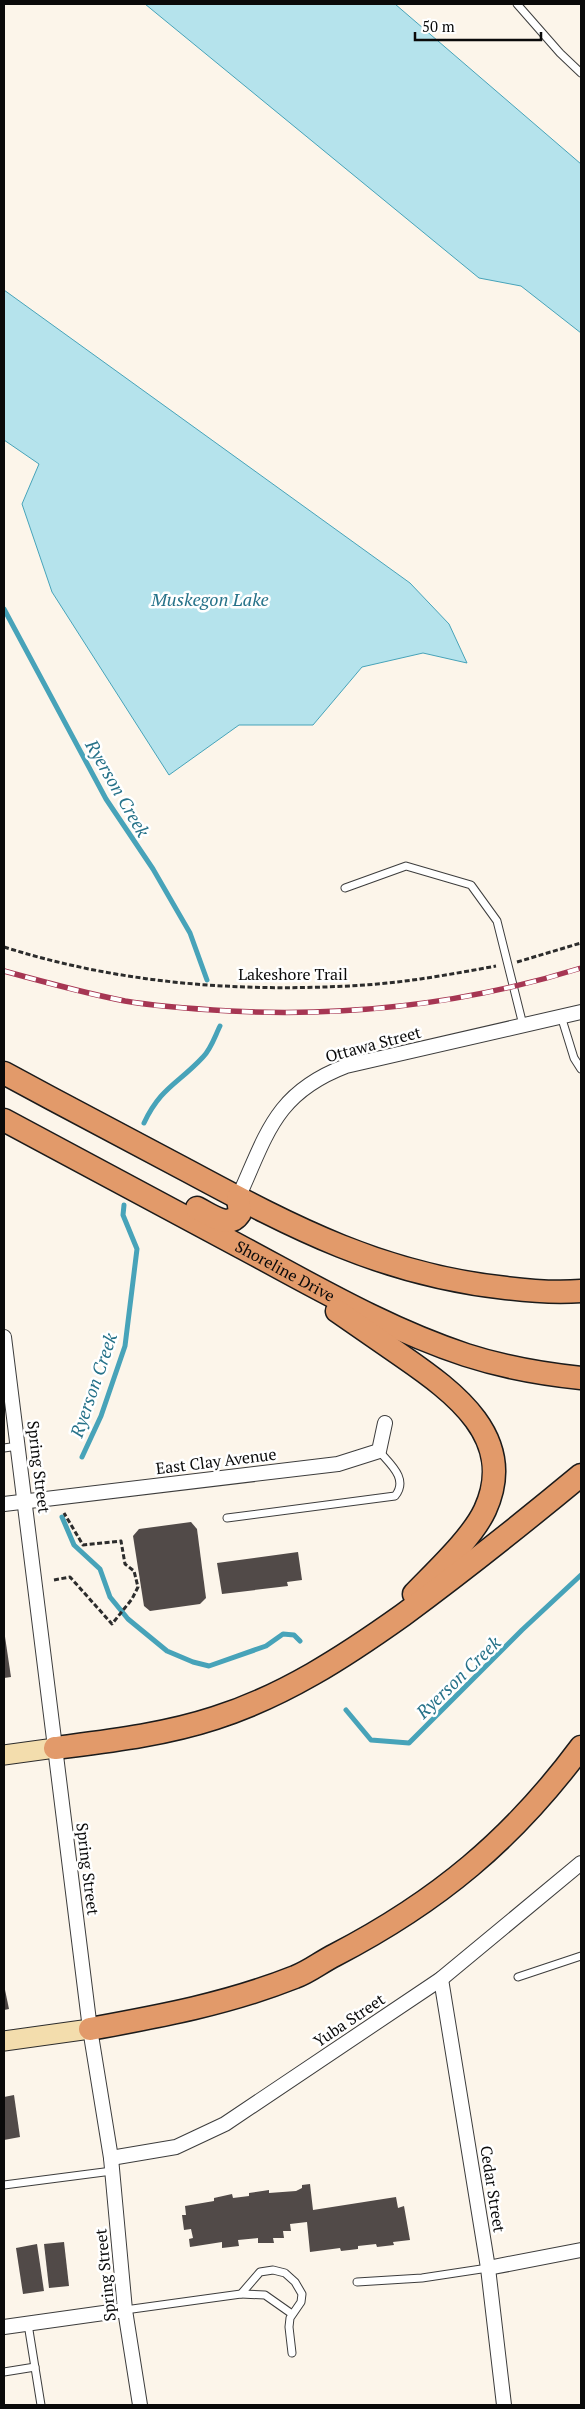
<svg xmlns="http://www.w3.org/2000/svg" width="585" height="2409" viewBox="0 0 585 2409" font-family="'PT Serif',serif">
	<rect width="100%" height="100%" fill="#fcf5ea"/>
	<g fill="#b5e3ec" stroke="#47a3b9">
		<path d="M 145,4 L 395,4 L 581,164 L 581,333 L 521,286 L 479,278 Z"/>
		<path d="M 4,290 L 410,583 L 449,624 L 467,663 L 423,653 L 362,667 L 313,725 L 239,725 L 169,775 L 52,592 L 22,504 L 39,464 L 4,440 Z"/>
	</g>
	<g fill="none" stroke-linecap="round" stroke-linejoin="round">
		<g stroke="#47a3b9" stroke-width="5">
			<path d="M 4,609 L 106,799 L 153,869 L 190,933 L 207,980"/>
			<path d="M 144,1123 C 161,1087 178,1084 203,1057 C 211,1049 215,1036 220,1026"/>
			<path d="M 82,1457 L 101,1416 L 125,1346 L 137,1249 L 123,1215 L 124,1205"/>
			<path d="M 62,1517 L 74,1545 L 100,1569 L 110,1597 L 128,1619 L 167,1651 L 193,1662 L 209,1666 L 266,1646 L 283,1634 L 294,1635 L 300,1641"/>
			<path d="M 346,1710 L 371,1740 L 409,1743 L 522,1630 L 581,1575"/>
		</g>
	</g>
	<g fill="#514a48">
		<path d="M 191,1522 L 197,1529 L 206,1598 L 200,1604 L 150,1611 L 144,1606 L 133,1536 L 139,1529 Z"/>
		<path d="M 298,1552 L 302,1580 L 287,1582 L 288,1586 L 222,1594 L 217,1563 Z"/>
		<path d="M 4,1630 L 11,1677 L 4,1678 Z"/>
		<path d="M 4,1985 L 9,2009 L 4,2010 Z"/>
		<path d="M 14,2095 L 20,2137 L 4,2140 L 4,2097 Z"/>
		<path d="M 310,2184 L 313,2210 L 396,2197 L 398,2208 L 404,2206 L 410,2240 L 393,2242 L 394,2245 L 377,2247 L 376,2244 L 358,2246 L 358,2249 L 341,2251 L 340,2248 L 310,2252 L 307,2222 L 290,2224 L 291,2231 L 283,2231 L 284,2238 L 273,2238 L 274,2243 L 258,2243 L 258,2238 L 238,2240 L 239,2246 L 222,2248 L 222,2242 L 190,2247 L 189,2239 L 193,2238 L 191,2229 L 184,2230 L 182,2215 L 186,2215 L 185,2206 L 214,2201 L 214,2198 L 232,2194 L 233,2198 L 249,2196 L 249,2193 L 269,2190 L 269,2193 L 296,2191 L 302,2188 L 302,2185 Z"/>
		<path d="M 64,2242 L 69,2286 L 49,2288 L 44,2244 Z"/>
		<path d="M 37,2244 L 44,2291 L 23,2294 L 16,2248 Z"/>
	</g>
	<g fill="none" stroke-linecap="round" stroke-linejoin="round">
		<g stroke="#3d3d3d" stroke-width="9">
			<g id="service">
				<path d="M 517,4 L 560,53 L 581,73"/>
				<path d="M 345,888 L 406,866 L 471,885 L 497,921 L 523,1025"/>
				<path d="M 561,1016 L 574,1058 L 581,1069"/>
				<path d="M 4,1448 L 18,1446"/>
				<path d="M 227,1518 L 395,1496 C 409,1479 390,1464 379,1451"/>
				<path d="M 518,1977 L 581,1956"/>
				<path d="M 4,2185 L 112,2171"/>
				<path d="M 357,2282 L 422,2278 L 488,2268"/>
				<path d="M 241,2294 L 265,2295 L 292,2314"/>
				<path d="M 125,2310 L 241,2294 L 260,2272 L 273,2270 L 285,2273 L 295,2282 L 302,2294 L 301,2302 L 290,2318 L 289,2327 L 292,2353"/>
				<path d="M 28,2324 L 41,2405"/>
				<path d="M 4,2372 L 35,2367"/>
			</g>
		</g>
		<g stroke="#3d3d3d" stroke-width="16">
			<g id="minor">
				<path d="M 238,1198 C 267,1134 275,1093 346,1066 L 581,1012"/>
				<path d="M 4,1337 L 90,2029 L 111,2158 L 125,2310 L 140,2405"/>
				<path d="M 4,1504 L 338,1464 L 379,1451 L 385,1423"/>
				<path d="M 441,1979 L 488,2268 L 504,2405"/>
				<path d="M 111,2158 L 176,2147 L 225,2124 L 441,1979 L 581,1863"/>
				<path d="M 488,2268 L 581,2250"/>
				<path d="M 4,2327 L 125,2310"/>
			</g>
		</g>
		<g stroke="#2c2c2c" stroke-width="21">
			<g id="secondary">
				<path d="M 4,1755 L 55,1748"/>
				<path d="M 4,2041 L 90,2029"/>
			</g>
		</g>
		<g stroke="#1b1b1b" stroke-width="25">
			<g id="trunk">
				<path d="M 4,1073 C 65,1106 126,1138 188,1171 C 294,1228 383,1275 506,1288 C 530,1291 556,1293 581,1291"/>
				<path id="s1" d="M 4,1120 C 83,1163 162,1205 241,1247 C 314,1286 387,1329 466,1355 C 503,1367 542,1374 581,1378"/>
				<path d="M 197,1208 C 211,1215 229,1230 240,1213 L 238,1198"/>
				<path d="M 337,1311 C 359,1326 380,1341 402,1356 C 454,1392 518,1438 485,1510 C 472,1538 436,1571 414,1594"/>
				<path d="M 55,1748 C 109,1741 163,1735 215,1718 C 284,1696 344,1657 403,1615 C 464,1570 523,1523 581,1475"/>
				<path d="M 90,2029 C 161,2016 227,2004 295,1977 C 309,1972 321,1962 335,1955 C 437,1902 512,1840 581,1747"/>
			</g>
		</g>
		<g stroke="#2c2c2c" stroke-width="3" stroke-dasharray="5 2.5" stroke-linecap="butt">
			<path d="M 4,947 C 121,984 242,993 365,985 C 409,982 453,974 496,966"/>
			<path d="M 517,962 L 581,943"/>
			<path d="M 54,1580 L 70,1577 L 112,1624 L 132,1599 L 138,1587 L 134,1571 L 125,1564 L 121,1541 L 83,1545 L 64,1513"/>
		</g>
		<use href="#service" stroke="#fff" stroke-width="7"/>
		<use href="#minor" stroke="#fff" stroke-width="14"/>
		<use href="#secondary" stroke="#f3ddad" stroke-width="19"/>
		<use href="#trunk" stroke="#e29a6a" stroke-width="22"/>
		<g stroke="#a63653" stroke-width="5.5">
			<path id="rail" d="M 4,971 C 44,982 84,993 125,1001 C 160,1007 195,1009 230,1011 C 350,1017 466,1004 581,968"/>
		</g>
		<use href="#rail" stroke="#fff" stroke-width="4" stroke-dasharray="11" stroke-linecap="butt"/>
	</g>
	<g text-anchor="middle" dominant-baseline="central" stroke-width="5" stroke-linejoin="round" paint-order="stroke">
		<g font-size="16" fill="#0a0a0a" stroke="#fff">
			<text x="293" y="974">Lakeshore Trail</text>
			<text transform="translate(373 1044) rotate(-15)">Ottawa Street</text>
			<text stroke="none"><textPath href="#s1" startOffset="319">Shoreline Drive</textPath></text>
			<text transform="translate(216 1461) rotate(-7)">East Clay Avenue</text>
			<text transform="translate(39 1467) rotate(83)">Spring Street</text>
			<text transform="translate(88 1869) rotate(83)">Spring Street</text>
			<text transform="translate(349 2020) rotate(-34)">Yuba Street</text>
			<text transform="translate(493 2189) rotate(81)">Cedar Street</text>
			<text transform="translate(105 2275) rotate(-96)">Spring Street</text>
		</g>
		<g font-size="18" font-style="italic" fill="#267289" stroke="#fff">
			<text x="210" y="599">Muskegon Lake</text>
			<text transform="translate(118 788) rotate(60)">Ryerson Creek</text>
			<text transform="translate(93 1385) rotate(-71)">Ryerson Creek</text>
			<text transform="translate(458 1677) rotate(-44)">Ryerson Creek</text>
		</g>
	</g>
	<rect width="585" height="2409" fill="none" stroke="#0a0a0a" stroke-width="10"/>
	<path d="M415 32v8h126v-8" fill="none" stroke="#0a0a0a" stroke-width="2.5"/>
	<text x="422" y="32" font-size="15" fill="#0a0a0a" stroke="#ffffff" stroke-width="4" paint-order="stroke">50 m</text>
</svg>
